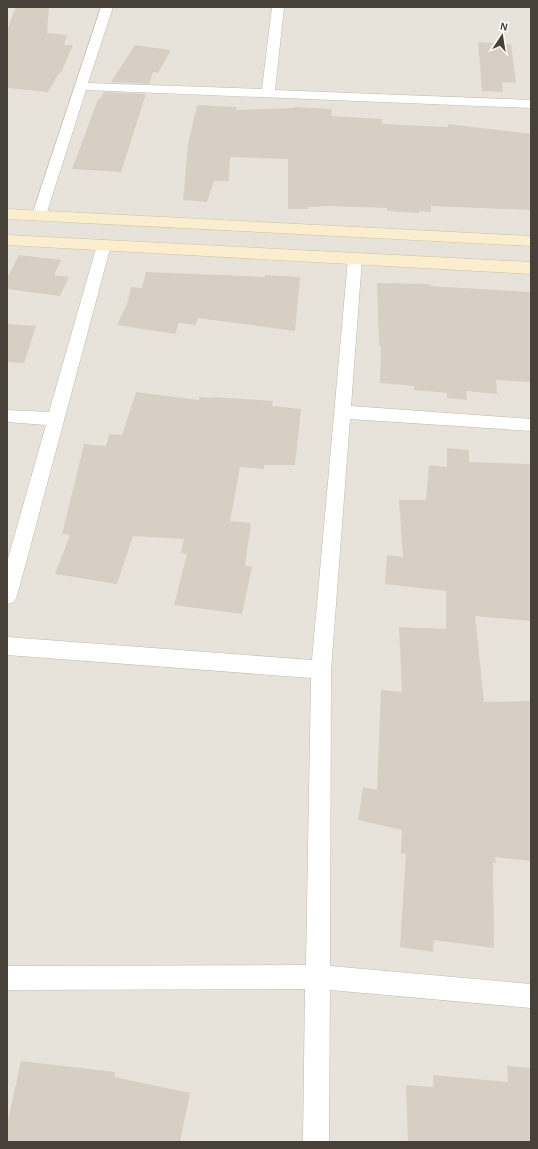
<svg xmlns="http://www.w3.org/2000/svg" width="538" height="1149" viewBox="0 0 538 1149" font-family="'Alegreya Sans',sans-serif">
	<rect width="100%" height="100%" fill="#f4f1eb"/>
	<rect fill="#e8e3da" x="7" y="7" width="524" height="1135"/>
	<g fill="#d8cfc4">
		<path d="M 16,7 L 49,7 L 47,33 L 67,35 L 64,45 L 73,45 L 61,73 L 59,73 L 48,92 L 7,88 L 7,30 Z"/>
		<path d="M 478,42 L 511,44 L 516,83 L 502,82 L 503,92 L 482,91 Z"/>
		<path d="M 135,45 L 171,50 L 158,73 L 153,72 L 149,84 L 111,82 Z"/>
		<path d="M 104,92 L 146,94 L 121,172 L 72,169 L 98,99 L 100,99 Z"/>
		<path d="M 197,105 L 237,107 L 236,110 L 293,108 L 293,107 L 332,109 L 331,116 L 382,119 L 382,124 L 448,127 L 448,124 L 531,134 L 531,210 L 431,206 L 431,212 L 419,211 L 419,213 L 387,211 L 387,208 L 329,206 L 308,207 L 308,209 L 288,209 L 288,159 L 230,157 L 229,181 L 214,181 L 207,202 L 183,200 L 188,144 Z"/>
		<path d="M 19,255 L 61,260 L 54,275 L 69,277 L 60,296 L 7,289 L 7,278 Z"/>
		<path d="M 146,272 L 265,277 L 265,275 L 300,277 L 295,331 L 198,318 L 196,325 L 179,323 L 175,334 L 117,325 L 127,304 L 131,287 L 142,288 Z"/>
		<path d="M 377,283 L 430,284 L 430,286 L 531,292 L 531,382 L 496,380 L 497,394 L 466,391 L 467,400 L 447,398 L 447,393 L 414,390 L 414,386 L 380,383 L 381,346 L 379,346 Z"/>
		<path d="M 7,324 L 36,326 L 24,363 L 7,362 Z"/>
		<path d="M 136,392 L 199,400 L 199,397 L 214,398 L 214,397 L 273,401 L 272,406 L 301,409 L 295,465 L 264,465 L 264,469 L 240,467 L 230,521 L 251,523 L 245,566 L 252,567 L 242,614 L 174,605 L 187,554 L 181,553 L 184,539 L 133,536 L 117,584 L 55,574 L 70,535 L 62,534 L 84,444 L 106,446 L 109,434 L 122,435 Z"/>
		<path d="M 447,448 L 469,450 L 469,462 L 531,464 L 531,621 L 475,616 L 484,702 L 531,701 L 531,861 L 495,857 L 496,863 L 493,863 L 494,948 L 434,940 L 433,952 L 400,947 L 406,854 L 401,853 L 402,830 L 358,820 L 363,787 L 377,790 L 381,690 L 402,692 L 399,627 L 446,629 L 446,591 L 385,584 L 387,555 L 403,557 L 399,500 L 426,500 L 429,465 L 447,467 Z"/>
		<path d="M 21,1061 L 115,1072 L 114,1077 L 190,1093 L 180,1142 L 7,1142 L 7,1125 Z"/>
		<path d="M 507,1066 L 531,1068 L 531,1142 L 408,1142 L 406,1085 L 434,1087 L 433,1075 L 508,1082 Z"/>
	</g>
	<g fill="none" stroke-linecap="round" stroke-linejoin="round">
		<g stroke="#bfb8ae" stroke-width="1">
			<g id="street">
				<path d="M 101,7 L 113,7 L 88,83 L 262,89 L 272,7 L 284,7 L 275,90 L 531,100 L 531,108 L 86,90 L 46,215 L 44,218 L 39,219 L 34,218 L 32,215 Z"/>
				<path d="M 104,240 L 109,242 L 111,245 L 17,596 L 14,602 L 7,604 L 7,562 L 46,425 L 7,422 L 7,410 L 49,412 L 97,245 L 99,242 Z"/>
				<path d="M 355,254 L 360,256 L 362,259 L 351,406 L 531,419 L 531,431 L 350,419 L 331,670 L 330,966 L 531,984 L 531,1008 L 330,990 L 329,1142 L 303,1142 L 305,989 L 7,990 L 7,966 L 306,965 L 311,678 L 7,655 L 7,637 L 312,660 L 348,259 L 350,256 Z"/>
			</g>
		</g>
		<g stroke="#d0c09e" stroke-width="1">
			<g id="secondary">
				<path d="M 7,209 L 531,236 L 531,246 L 7,219 Z"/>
				<path d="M 7,235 L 531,262 L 531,274 L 7,245 Z"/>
			</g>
		</g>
		<use href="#street" fill="#fff" fill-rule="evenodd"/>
		<use href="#secondary" fill="#fbeecf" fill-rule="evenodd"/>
	</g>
	<rect width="538" height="1149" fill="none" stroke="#484139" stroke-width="16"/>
	<g transform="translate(502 36) rotate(12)" stroke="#ffffff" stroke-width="3" paint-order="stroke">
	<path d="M0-3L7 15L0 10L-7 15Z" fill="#484139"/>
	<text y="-6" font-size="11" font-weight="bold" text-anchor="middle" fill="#484139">N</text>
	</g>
</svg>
